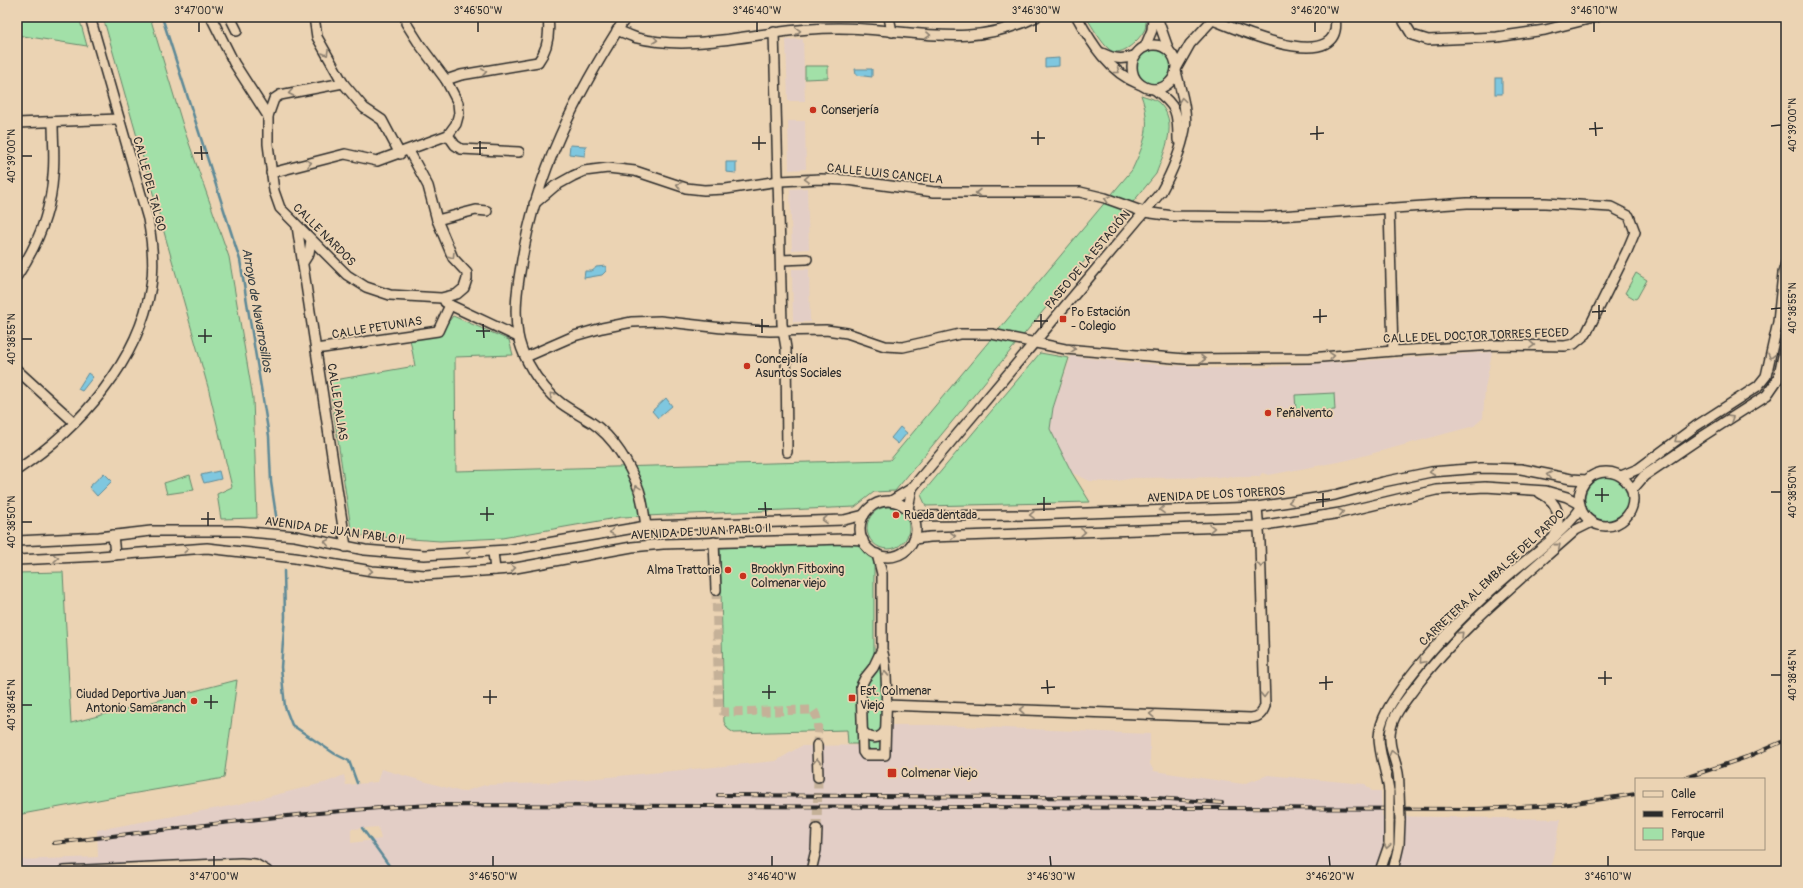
<svg xmlns="http://www.w3.org/2000/svg" width="1803" height="888" viewBox="0 0 1803 888" font-family="Pangolin,sans-serif">
	<rect width="100%" height="100%" fill="#ebd3b3"/>
	<filter id="ink" filterUnits="userSpaceOnUse"><feTurbulence type="fractalNoise" baseFrequency=".025" numOctaves="2"/><feDisplacementMap in="SourceGraphic" scale="8" xChannelSelector="R" yChannelSelector="G"/><feConvolveMatrix kernelMatrix="1 2 1 2 8 2 1 2 1" color-interpolation-filters="sRGB"/></filter>
	<g filter="url(#ink)">
		<g fill="#e3cec6" fill-rule="evenodd">
			<path d="M 803,39 L 805,101 L 788,101 L 786,40 Z"/>
			<path d="M 788,121 L 805,121 L 806,169 L 789,170 Z"/>
			<path d="M 807,188 L 809,249 L 792,250 L 790,189 Z"/>
			<path d="M 792,269 L 809,269 L 810,322 L 793,322 Z"/>
			<path d="M 1492,352 L 1485,389 L 1483,418 L 1474,426 L 1348,460 L 1269,475 L 1262,473 L 1259,477 L 1134,478 L 1111,482 L 1090,481 L 1072,473 L 1050,429 L 1053,408 L 1071,356 L 1123,362 L 1213,368 L 1268,367 Z"/>
			<path d="M 879,725 L 934,725 L 1150,734 L 1150,764 L 1154,771 L 1243,784 L 1268,775 L 1365,784 L 1372,791 L 1381,791 L 1382,816 L 1561,819 L 1550,871 L 17,871 L 17,860 L 98,857 L 97,830 L 235,805 L 327,782 L 344,775 L 346,785 L 377,782 L 381,769 L 462,792 L 485,785 L 545,783 L 776,761 L 801,746 L 878,745 ZM 378,827 L 381,839 L 351,843 L 351,829 Z"/>
		</g>
		<g fill="#a2e0a8" stroke="#66866a">
			<path d="M 17,17 L 79,17 L 87,46 L 17,35 Z"/>
			<path d="M 103,17 L 150,17 L 184,129 L 229,257 L 253,398 L 257,518 L 221,519 L 217,494 L 232,487 L 208,387 Z"/>
			<path d="M 1086,17 L 1146,17 C 1146,21 1146,26 1145,29 C 1140,39 1122,58 1110,50 C 1102,44 1092,26 1086,17 Z"/>
			<circle cx="1154" cy="67" r="17"/>
			<path d="M 805,66 L 828,66 L 828,78 L 805,79 Z"/>
			<path d="M 1141,95 C 1146,97 1154,98 1158,102 C 1180,121 1164,152 1156,174 L 895,491 L 874,492 L 855,507 L 622,517 L 502,538 L 440,541 L 352,535 L 329,381 L 415,366 L 410,339 L 438,335 L 453,316 L 509,340 L 513,355 L 455,357 L 456,471 L 890,460 L 1132,170 C 1145,142 1152,126 1141,95 Z"/>
			<path d="M 1636,273 L 1647,280 L 1637,298 L 1635,299 L 1625,293 Z"/>
			<path d="M 1040,353 L 1069,358 L 1053,408 L 1050,429 L 1072,473 L 1090,502 L 926,506 L 921,495 Z"/>
			<path d="M 1334,393 L 1335,410 L 1296,412 L 1295,395 Z"/>
			<path d="M 190,475 L 194,490 L 167,494 L 164,483 Z"/>
			<circle cx="1607" cy="499" r="22"/>
			<circle cx="888" cy="528" r="21"/>
			<path d="M 857,543 L 872,557 L 874,562 L 874,659 L 861,676 L 857,686 L 858,744 L 848,744 L 847,730 L 734,733 L 728,729 L 724,722 L 720,548 L 784,544 Z"/>
			<path d="M 63,572 L 71,723 L 237,680 L 224,778 L 125,795 L 17,815 L 17,573 Z"/>
			<path d="M 881,659 L 884,732 L 882,751 L 872,751 L 866,745 L 864,704 L 868,683 Z"/>
		</g>
		<g fill="#7fc7df" stroke="#5d8997">
			<path d="M 1059,58 L 1059,66 L 1045,67 L 1045,59 Z"/>
			<path d="M 855,69 L 872,69 L 872,77 L 856,75 Z"/>
			<rect x="1495" y="78" width="7" height="16"/>
			<path d="M 570,145 L 586,146 L 585,156 L 569,154 Z"/>
			<path d="M 726,162 L 736,162 L 736,173 L 726,172 Z"/>
			<path d="M 606,266 L 606,271 L 602,275 L 584,278 L 585,271 C 591,271 593,272 596,267 Z"/>
			<path d="M 88,373 L 93,377 L 82,391 L 78,389 Z"/>
			<path d="M 666,398 L 672,406 L 658,418 L 652,411 Z"/>
			<path d="M 900,427 L 907,433 L 898,444 L 891,438 Z"/>
			<path d="M 219,471 L 221,479 L 204,483 L 201,475 Z"/>
			<path d="M 104,473 L 112,481 L 97,496 L 89,487 Z"/>
		</g>
		<g fill="none" stroke-linecap="round" stroke-linejoin="round">
			<g stroke="#5d8997" stroke-width="2.5">
				<path d="M 162,17 L 240,260 L 269,436 L 271,482 L 277,522"/>
				<path d="M 284,571 L 285,617 L 281,667 L 285,707 L 292,725 L 335,754 L 349,761 L 357,783"/>
				<path d="M 362,828 L 393,871"/>
			</g>
			<g stroke="#c5b198" stroke-width="9" stroke-dasharray="9 4.5" stroke-linecap="butt">
				<path d="M 716,590 L 719,710 L 725,712 L 813,710 C 820,718 817,735 817,745"/>
				<path d="M 817,829 L 818,777"/>
			</g>
			<g stroke="#2b2b2b" stroke-width="12">
				<g id="minor">
					<path d="M 211,17 L 234,63 L 268,116"/>
					<path d="M 230,17 L 237,31"/>
					<path d="M 314,17 L 317,37 L 343,83 L 364,108 L 382,120 L 400,154"/>
					<path d="M 626,17 C 576,94 535,174 521,266 C 517,289 514,312 518,335 C 521,353 533,374 545,388 C 559,405 574,411 591,422 C 614,437 630,465 639,490 C 643,502 644,514 646,526"/>
					<path d="M 889,17 L 892,32"/>
					<path d="M 1077,17 C 1092,44 1109,72 1139,84"/>
					<path d="M 1157,17 L 1169,51"/>
					<path d="M 1403,17 L 1404,22 L 1412,35 L 1428,40 L 1497,37 L 1545,30 L 1597,17"/>
					<path d="M 1213,20 C 1236,29 1345,78 1335,17"/>
					<path d="M 617,30 C 624,33 631,36 637,38 C 681,49 729,39 773,33 C 794,30 817,28 839,28 C 910,28 967,51 1036,17"/>
					<path d="M 774,32 L 782,324 L 786,348 L 787,452"/>
					<circle cx="1154" cy="67" r="22"/>
					<path d="M 1145,47 L 1152,30 L 1153,17"/>
					<path d="M 1102,53 C 1114,59 1122,60 1134,56"/>
					<path d="M 1176,69 L 1190,44 L 1215,17"/>
					<path d="M 446,80 L 461,75 L 538,62 C 548,49 550,33 548,17"/>
					<path d="M 343,83 L 280,95 L 274,99 L 268,116 L 268,144 L 274,191 L 280,208 L 347,275 L 366,287 L 390,295 L 441,298 L 457,294 L 464,288 L 467,279 L 467,273 L 453,258 L 437,220 L 428,186 L 409,151"/>
					<path d="M 1154,89 C 1177,106 1178,112 1178,140"/>
					<path d="M 17,123 L 119,119"/>
					<path d="M 448,135 L 455,145 L 461,149 L 519,152"/>
					<path d="M 271,173 L 345,154 L 377,161 L 448,135 L 456,124 L 459,113 L 458,103 L 446,80 L 420,45 L 406,23 L 406,17"/>
					<path d="M 1389,208 L 1393,351"/>
					<path d="M 437,220 L 476,210 L 487,211"/>
					<path d="M 297,226 L 346,547"/>
					<path d="M 781,260 L 807,259"/>
					<path d="M 304,261 L 309,253 L 311,240"/>
					<path d="M 17,276 C 37,246 51,212 53,175 C 55,158 53,140 53,123"/>
					<path d="M 445,302 L 450,305 L 518,337"/>
					<path d="M 316,349 L 438,331 L 450,305"/>
					<path d="M 526,357 L 574,336 L 602,328 L 632,322 L 660,321 L 722,328 L 770,331 L 826,330 L 847,333 L 885,346 L 903,347 L 960,334 L 992,334 L 1065,349 L 1185,359 L 1310,358 L 1393,351 L 1497,345 L 1565,346 L 1574,344 L 1586,334 L 1627,251 L 1635,232 L 1629,216 L 1611,207 L 1545,203 L 1467,203 L 1264,217 L 1173,216 L 1144,212 L 1105,198 L 1080,192 L 934,192 L 847,180 L 821,179 L 779,181 L 726,189 L 704,190 L 686,188 L 635,171 L 608,168 L 584,171 L 573,176 L 555,186 L 534,204"/>
					<path d="M 17,370 L 74,422"/>
					<path d="M 17,470 C 80,428 139,361 151,286 C 155,264 152,241 148,219 L 90,17"/>
					<circle cx="1606" cy="499" r="27"/>
					<path d="M 1621,476 L 1638,469 L 1696,426 L 1758,386 L 1766,376 L 1778,322 L 1783,273 L 1786,263"/>
					<path d="M 1632,490 L 1644,476 L 1703,436 L 1767,395 L 1778,379 L 1786,342"/>
					<path d="M 1540,493 C 1559,502 1562,518 1554,537"/>
					<path d="M 891,501 L 912,488 L 1161,192 C 1172,172 1181,151 1185,129 C 1188,112 1180,88 1176,71"/>
					<circle cx="888" cy="529" r="28"/>
					<path d="M 908,509 L 912,488"/>
					<path d="M 913,516 L 1031,515 L 1257,507 L 1335,495 L 1383,482 L 1431,472 L 1481,468 L 1521,469 L 1571,479 L 1587,480"/>
					<path d="M 113,535 L 115,555"/>
					<path d="M 914,539 L 930,537 L 1259,526 L 1340,513 L 1436,490 L 1485,487 L 1546,491 L 1567,497 L 1580,504"/>
					<path d="M 17,541 L 99,537 L 151,531 L 238,531 L 295,536 L 365,550 L 424,555 L 507,550 L 646,526 L 844,520 L 864,515"/>
					<path d="M 714,542 L 716,590"/>
					<path d="M 493,552 L 495,570"/>
					<path d="M 877,554 L 882,574 L 882,649 C 890,674 885,727 885,755 L 865,755 L 863,752 L 861,686 L 865,678 L 873,668 L 882,649"/>
					<path d="M 17,560 L 100,556 L 207,548 L 295,558 L 372,571 L 425,575 L 510,569 L 632,547 L 663,544 L 845,539 L 863,540"/>
					<path d="M 886,705 L 1251,718 C 1259,717 1262,714 1265,706 L 1260,543 L 1257,507"/>
					<path d="M 862,730 C 868,739 879,741 885,731"/>
					<path d="M 817,745 L 818,777"/>
					<path d="M 1389,791 C 1387,773 1379,755 1379,737 C 1380,717 1394,699 1405,683 C 1436,642 1473,605 1512,572 C 1537,551 1562,534 1581,508"/>
					<path d="M 1399,791 C 1399,785 1399,779 1398,773 C 1395,757 1387,745 1391,728 C 1394,714 1405,701 1414,689 C 1459,628 1520,580 1576,530 L 1592,522"/>
					<path d="M 63,871 L 241,863 L 255,864 L 267,871"/>
					<path d="M 811,871 L 816,850 L 817,829"/>
					<path d="M 1380,871 L 1389,845 L 1389,821"/>
					<path d="M 1393,871 L 1399,845 L 1400,820"/>
				</g>
			</g>
			<use href="#minor" stroke="#ebd3b3" stroke-width="9"/>
			<g stroke="#2b2b2b" stroke-width="4">
				<g id="rail">
					<path d="M 1682,779 L 1747,757 L 1786,740"/>
					<path d="M 718,795 L 1157,798 L 1222,803"/>
					<path d="M 54,843 C 180,828 306,811 432,805 L 1478,809 L 1562,805 L 1636,794"/>
				</g>
			</g>
			<use href="#rail" stroke="#ebd3b3" stroke-width="2.5" stroke-dasharray="8" stroke-linecap="butt"/>
			<g stroke="#2b2b2b" stroke-width="12" stroke-linecap="butt">
				<g id="minor-bridge">
					<path d="M 1389,791 L 1389,821"/>
					<path d="M 1399,791 L 1400,820"/>
				</g>
			</g>
			<use href="#minor-bridge" stroke="#ebd3b3" stroke-width="9"/>
		</g>
		<defs><path id="oneway-chevron" d="M-2-3.5L2.5 0L-2 3.5" fill="none" stroke-width="1.6" stroke-linecap="round" stroke-linejoin="round"/></defs>
		<g stroke="#8b7f6f">
			<use href="#oneway-chevron" transform="translate(798 31) rotate(-4)"/>
			<use href="#oneway-chevron" transform="translate(928 35) rotate(4)"/>
			<use href="#oneway-chevron" transform="translate(655 40) rotate(7)"/>
			<use href="#oneway-chevron" transform="translate(326 53) rotate(60)"/>
			<use href="#oneway-chevron" transform="translate(1117 71) rotate(38)"/>
			<use href="#oneway-chevron" transform="translate(484 72) rotate(-8)"/>
			<use href="#oneway-chevron" transform="translate(291 93) rotate(169)"/>
			<use href="#oneway-chevron" transform="translate(1182 100) rotate(-98)"/>
			<use href="#oneway-chevron" transform="translate(309 163) rotate(-14)"/>
			<use href="#oneway-chevron" transform="translate(807 179) rotate(178)"/>
			<use href="#oneway-chevron" transform="translate(679 185) rotate(-162)"/>
			<use href="#oneway-chevron" transform="translate(978 193) rotate(-180)"/>
			<use href="#oneway-chevron" transform="translate(1107 199) rotate(-163)"/>
			<use href="#oneway-chevron" transform="translate(452 256) rotate(58)"/>
			<use href="#oneway-chevron" transform="translate(1532 345) rotate(2)"/>
			<use href="#oneway-chevron" transform="translate(1073 349) rotate(5)"/>
			<use href="#oneway-chevron" transform="translate(1332 356) rotate(-5)"/>
			<use href="#oneway-chevron" transform="translate(1771 356) rotate(102)"/>
			<use href="#oneway-chevron" transform="translate(1203 359)"/>
			<use href="#oneway-chevron" transform="translate(552 395) rotate(-135)"/>
			<use href="#oneway-chevron" transform="translate(1731 418) rotate(-32)"/>
			<use href="#oneway-chevron" transform="translate(1677 440) rotate(143)"/>
			<use href="#oneway-chevron" transform="translate(1432 472) rotate(172)"/>
			<use href="#oneway-chevron" transform="translate(1549 475) rotate(-168)"/>
			<use href="#oneway-chevron" transform="translate(637 488) rotate(-111)"/>
			<use href="#oneway-chevron" transform="translate(1291 502) rotate(171)"/>
			<use href="#oneway-chevron" transform="translate(1162 510) rotate(178)"/>
			<use href="#oneway-chevron" transform="translate(1341 512) rotate(-13)"/>
			<use href="#oneway-chevron" transform="translate(1032 515) rotate(178)"/>
			<use href="#oneway-chevron" transform="translate(825 520) rotate(178)"/>
			<use href="#oneway-chevron" transform="translate(1212 528) rotate(-2)"/>
			<use href="#oneway-chevron" transform="translate(612 532) rotate(170)"/>
			<use href="#oneway-chevron" transform="translate(1083 532) rotate(-2)"/>
			<use href="#oneway-chevron" transform="translate(953 536) rotate(-2)"/>
			<use href="#oneway-chevron" transform="translate(327 542) rotate(-168)"/>
			<use href="#oneway-chevron" transform="translate(1558 546) rotate(-41)"/>
			<use href="#oneway-chevron" transform="translate(186 549) rotate(-3)"/>
			<use href="#oneway-chevron" transform="translate(469 553) rotate(177)"/>
			<use href="#oneway-chevron" transform="translate(56 558) rotate(-2)"/>
			<use href="#oneway-chevron" transform="translate(1261 565) rotate(88)"/>
			<use href="#oneway-chevron" transform="translate(513 568) rotate(-9)"/>
			<use href="#oneway-chevron" transform="translate(370 571) rotate(8)"/>
			<use href="#oneway-chevron" transform="translate(1461 634) rotate(-44)"/>
			<use href="#oneway-chevron" transform="translate(1422 661) rotate(131)"/>
			<use href="#oneway-chevron" transform="translate(885 674) rotate(-92)"/>
			<use href="#oneway-chevron" transform="translate(1264 695) rotate(88)"/>
			<use href="#oneway-chevron" transform="translate(1022 710) rotate(-178)"/>
			<use href="#oneway-chevron" transform="translate(1152 714) rotate(-178)"/>
			<use href="#oneway-chevron" transform="translate(1392 753) rotate(-104)"/>
			<use href="#oneway-chevron" transform="translate(817 761) rotate(-91)"/>
			<use href="#oneway-chevron" transform="translate(1387 846) rotate(100)"/>
		</g>
	</g>
	<path fill="none" stroke="#2b2b2b" stroke-width="1.5" d="M 199,22 L 199,32M 478,22 L 478,32M 757,22 L 757,32M 1036,22 L 1036,32M 1315,22 L 1315,32M 1594,22 L 1594,32M 1595,122 L 1596,136M 1317,126 L 1317,140M 1771,126 L 1781,125M 1589,129 L 1603,128M 1038,131 L 1038,145M 1310,134 L 1324,133M 759,136 L 759,150M 1031,138 L 1045,138M 480,141 L 480,155M 752,143 L 766,143M 201,146 L 202,160M 473,148 L 487,148M 194,153 L 208,153M 22,156 L 32,156M 1599,305 L 1599,319M 1320,309 L 1320,323M 1771,309 L 1781,308M 1592,312 L 1606,311M 1041,314 L 1041,328M 1313,317 L 1327,316M 762,319 L 762,333M 1034,321 L 1048,321M 483,324 L 484,338M 755,326 L 769,326M 205,329 L 205,343M 476,331 L 490,331M 198,336 L 212,336M 22,339 L 32,339M 1602,488 L 1602,502M 1771,492 L 1781,492M 1323,493 L 1323,507M 1595,495 L 1609,495M 1044,497 L 1044,511M 1316,500 L 1330,499M 765,502 L 766,516M 1037,504 L 1051,504M 487,507 L 487,521M 758,509 L 772,509M 208,512 L 208,526M 480,514 L 494,514M 201,519 L 215,519M 22,522 L 32,522M 1605,671 L 1605,685M 1771,675 L 1781,675M 1326,676 L 1326,690M 1598,678 L 1612,678M 1047,680 L 1048,694M 1319,683 L 1333,682M 769,685 L 769,699M 1041,688 L 1055,687M 490,690 L 490,704M 762,692 L 776,692M 211,695 L 211,709M 483,697 L 497,697M 204,702 L 218,702M 22,705 L 32,705M 214,856 L 214,866M 493,856 L 493,866M 772,856 L 772,866M 1050,856 L 1051,866M 1329,856 L 1330,866M 1608,856 L 1608,866"/>
	<g fill="#c8321e" stroke="#ebd3b3" stroke-width="1.5">
		<circle cx="813" cy="110" r="4"/>
		<rect x="1059" y="315" width="8" height="8" rx="2"/>
		<circle cx="747" cy="366" r="4"/>
		<circle cx="1268" cy="413" r="4"/>
		<circle cx="896" cy="515" r="4"/>
		<circle cx="728" cy="570" r="4"/>
		<circle cx="743" cy="576" r="4"/>
		<rect x="848" y="694" width="8" height="8" rx="2"/>
		<circle cx="194" cy="701" r="4"/>
		<rect x="887" y="768" width="10" height="10" rx="2"/>
	</g>
	<g text-anchor="middle" dominant-baseline="central" stroke-width="3.5" stroke-linejoin="round" paint-order="stroke">
		<g font-size="12" fill="#2b2b2b" stroke="#ebd3b3" text-anchor="start">
			<text x="821" y="110">Conserjería</text>
			<text x="1071" y="312">Pº Estación<tspan x="1071" dy="14">- Colegio</tspan></text>
			<text x="755" y="359">Concejalía<tspan x="755" dy="14">Asuntos Sociales</tspan></text>
			<text x="1276" y="413">Peñalvento</text>
			<text x="904" y="515">Rueda dentada</text>
			<text x="751" y="569">Brooklyn Fitboxing<tspan x="751" dy="14">Colmenar viejo</tspan></text>
			<text x="720" y="570" text-anchor="end">Alma Trattoria</text>
			<text x="860" y="691">Est. Colmenar<tspan x="860" dy="14">Viejo</tspan></text>
			<text x="186" y="694" text-anchor="end">Ciudad Deportiva Juan<tspan x="186" dy="14">Antonio Samaranch</tspan></text>
			<text x="901" y="773">Colmenar Viejo</text>
		</g>
		<g font-size="12" fill="#2b2b2b" stroke="#ebd3b3">
			<text transform="translate(885 174) rotate(6)">CALLE LUIS CANCELA</text>
			<text transform="translate(149 184) rotate(75)">CALLE DEL TALGO</text>
			<text transform="translate(324 235) rotate(45)">CALLE NARDOS</text>
			<text transform="translate(1088 260) rotate(-50)">PASEO DE LA ESTACIÓN</text>
			<text transform="translate(377 328) rotate(-9)">CALLE PETUNIAS</text>
			<text transform="translate(1476 336) rotate(-2)">CALLE DEL DOCTOR TORRES FECED</text>
			<text transform="translate(337 402) rotate(81)">CALLE DALIAS</text>
			<text transform="translate(1216 495) rotate(-3)">AVENIDA DE LOS TOREROS</text>
			<text transform="translate(335 531) rotate(8)">AVENIDA DE JUAN PABLO II</text>
			<text transform="translate(701 532) rotate(-3)">AVENIDA DE JUAN PABLO II</text>
			<text transform="translate(1492 578) rotate(-43)">CARRETERA AL EMBALSE DEL PARDO</text>
		</g>
		<g font-size="13" font-style="italic" fill="#384246" stroke="#ebd3b3">
			<text transform="translate(257 310) rotate(80)">Arroyo de Navarrosillos</text>
		</g>
	</g>
	<rect width="1803" height="888" fill="none" stroke="#ebd3b3" stroke-width="44"/>
	<rect x="1635" y="778" width="130" height="72" fill="#ebd3b3" stroke="#9e907d"/>
	<rect x="1643" y="791" width="20" height="6" fill="#ebd3b3" stroke="#9e907d"/>
	<text x="1671" y="798" font-size="12" fill="#2b2b2b">Calle</text>
	<rect x="1643" y="811" width="20" height="6" fill="#2b2b2b" stroke="#9e907d"/>
	<text x="1671" y="818" font-size="12" fill="#2b2b2b">Ferrocarril</text>
	<rect x="1643" y="828" width="20" height="12" fill="#a2e0a8" stroke="#9e907d"/>
	<text x="1671" y="838" font-size="12" fill="#2b2b2b">Parque</text>
	<rect x="22" y="22" width="1759" height="844" fill="none" stroke="#2b2b2b" stroke-width="1.5"/>
	<g font-size="10" text-anchor="middle" fill="#2b2b2b">
		<text x="199" y="14">3°47'00"W</text>
		<text x="478" y="14">3°46'50"W</text>
		<text x="757" y="14">3°46'40"W</text>
		<text x="1036" y="14">3°46'30"W</text>
		<text x="1315" y="14">3°46'20"W</text>
		<text x="1594" y="14">3°46'10"W</text>
		<text transform="translate(1792 125) rotate(-90)" y="4">40°39'00"N</text>
		<text transform="translate(11 156) rotate(-90)" y="4">40°39'00"N</text>
		<text transform="translate(1792 308) rotate(-90)" y="4">40°38'55"N</text>
		<text transform="translate(11 339) rotate(-90)" y="4">40°38'55"N</text>
		<text transform="translate(1792 492) rotate(-90)" y="4">40°38'50"N</text>
		<text transform="translate(11 522) rotate(-90)" y="4">40°38'50"N</text>
		<text transform="translate(1792 675) rotate(-90)" y="4">40°38'45"N</text>
		<text transform="translate(11 705) rotate(-90)" y="4">40°38'45"N</text>
		<text x="214" y="880">3°47'00"W</text>
		<text x="493" y="880">3°46'50"W</text>
		<text x="772" y="880">3°46'40"W</text>
		<text x="1051" y="880">3°46'30"W</text>
		<text x="1330" y="880">3°46'20"W</text>
		<text x="1608" y="880">3°46'10"W</text>
	</g>
</svg>
